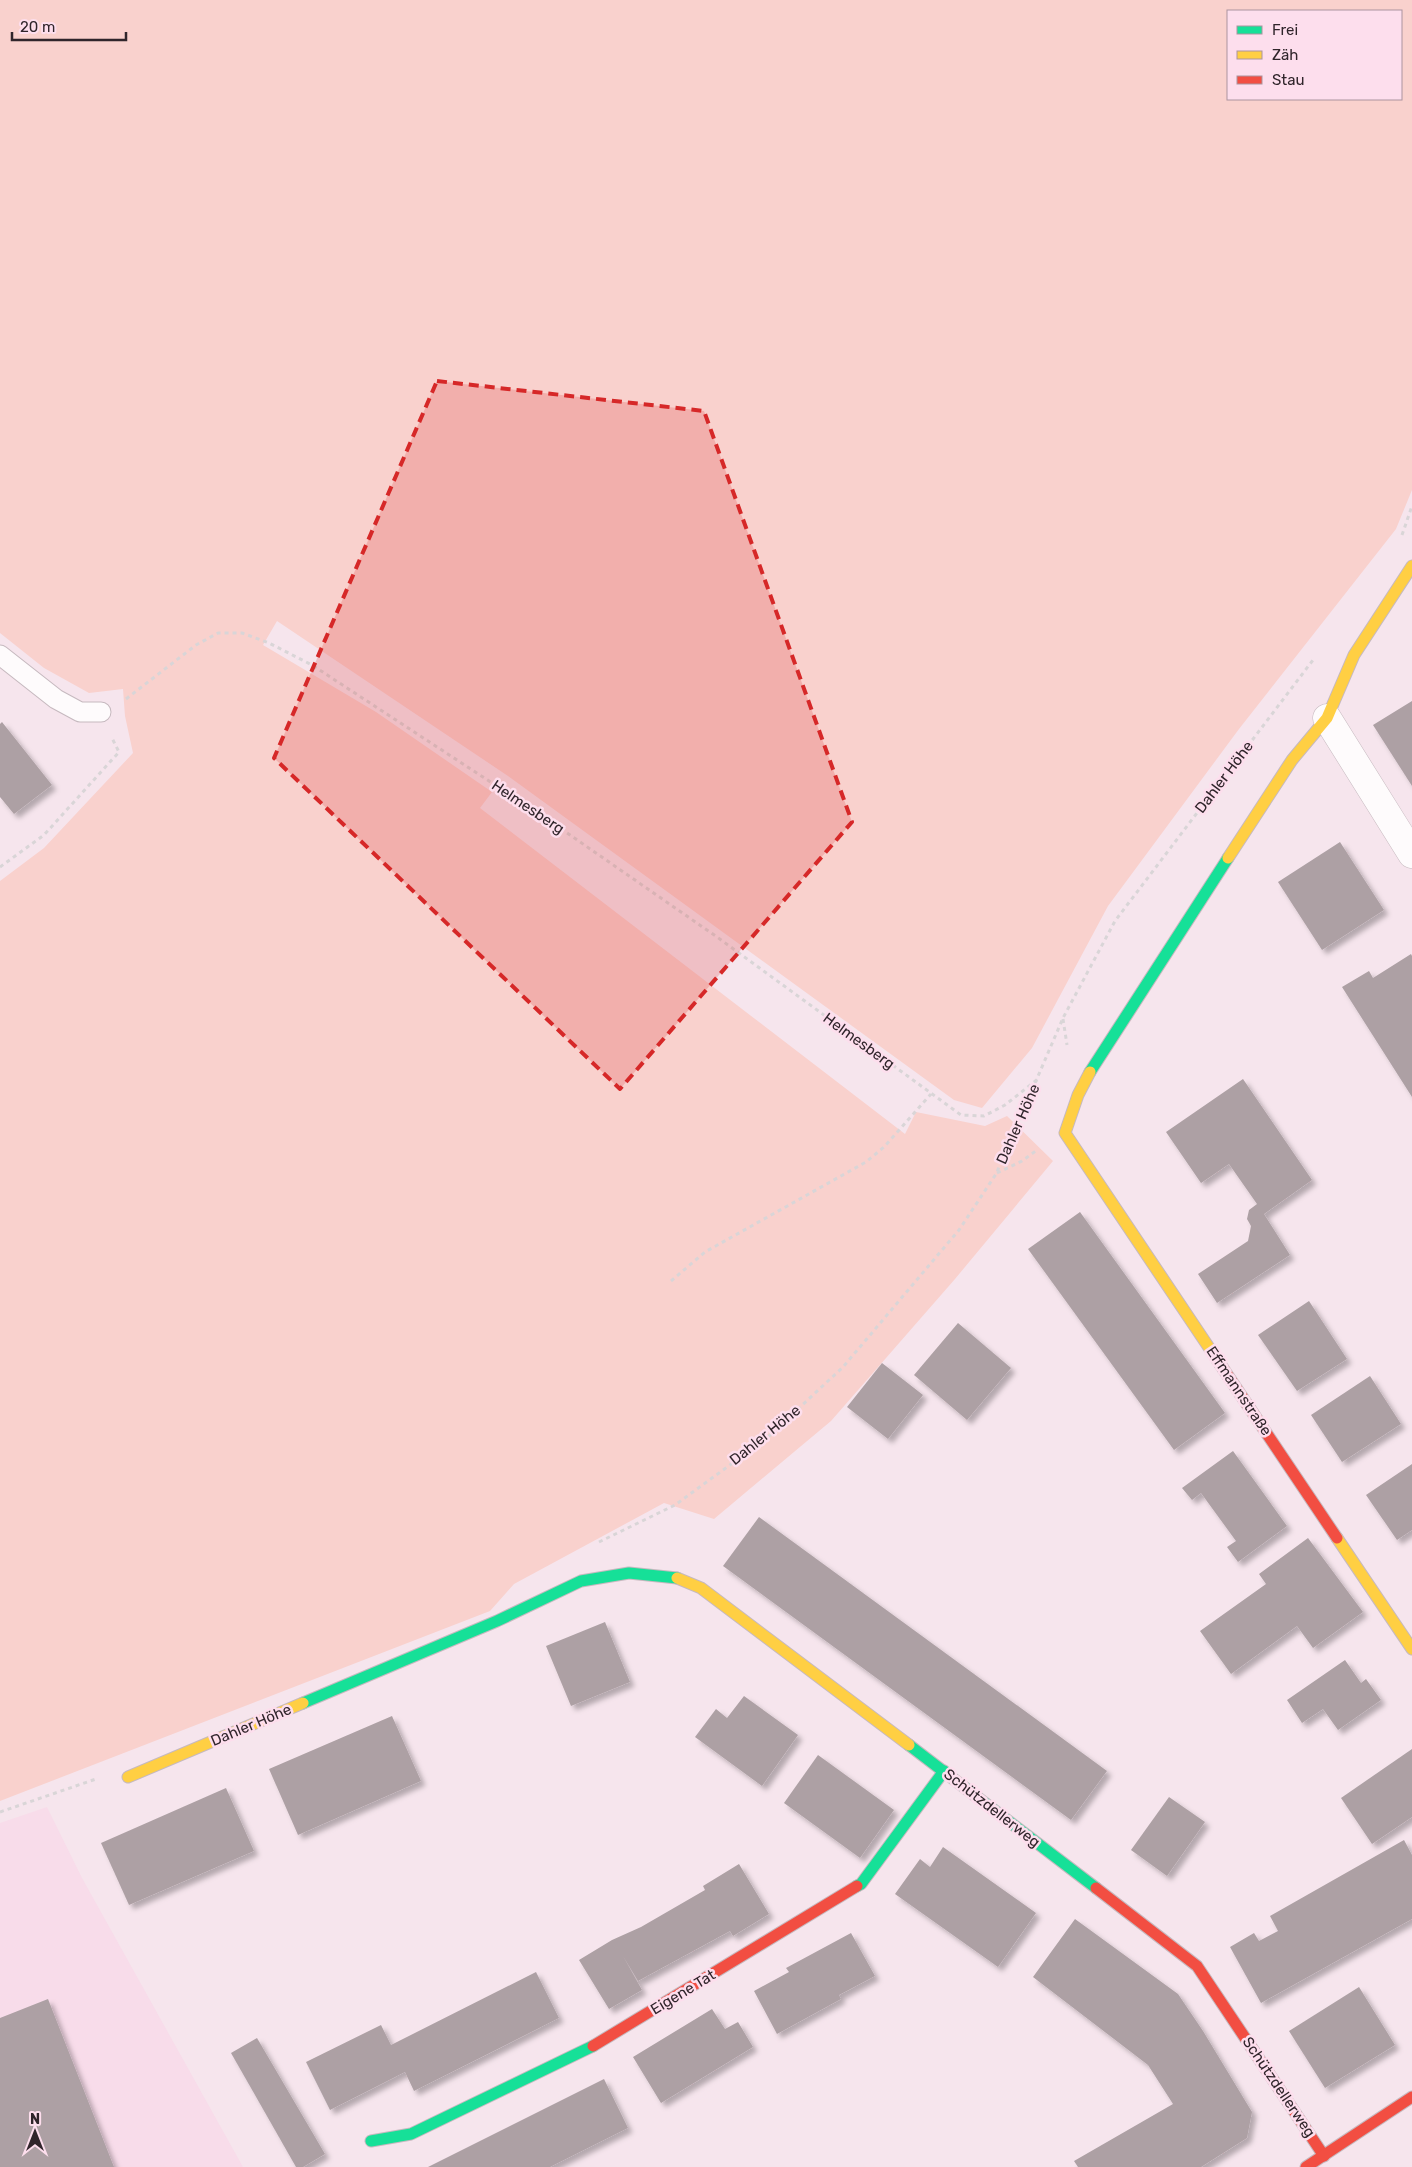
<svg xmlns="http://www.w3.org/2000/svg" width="1412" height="2167" viewBox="0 0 1412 2167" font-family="Rubik,sans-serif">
	<defs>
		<filter id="shadow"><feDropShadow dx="4.5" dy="4.5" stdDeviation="2.5" flood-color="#0004"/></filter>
	</defs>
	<rect width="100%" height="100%" fill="#f6e5ed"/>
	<path fill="#f8dcea" d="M 47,1807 L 82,1878 L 243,2167 L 0,2167 L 0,1823 Z"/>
	<path fill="#f9d1cd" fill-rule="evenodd" d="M 0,0 L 1412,0 L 1412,490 L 1396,529 L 1239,729 L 1108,906 L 1032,1048 L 982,1108 L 954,1100 L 508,776 L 277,621 L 263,645 L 376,712 L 492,792 L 480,808 L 905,1134 L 916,1112 L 985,1126 L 1007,1116 L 1053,1161 L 955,1279 L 831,1421 L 714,1519 L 664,1503 L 514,1584 L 490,1611 L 0,1801 L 0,881 L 44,848 L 133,753 L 125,716 L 123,689 L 89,693 L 44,668 L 0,633 ZM 1228,11 L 1401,11 L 1401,99 L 1228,99 Z"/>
	<g fill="#ada0a4" filter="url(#shadow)">
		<path d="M 1412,701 L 1412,786 L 1373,725 Z"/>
		<path d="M 2,722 L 52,785 L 14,814 L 0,797 L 0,724 Z"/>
		<path d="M 1340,842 L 1384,910 L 1322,950 L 1278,882 Z"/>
		<path d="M 1411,954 L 1412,956 L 1412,1097 L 1342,987 L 1369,971 L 1373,978 Z"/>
		<path d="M 1243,1079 L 1312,1180 L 1264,1214 L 1290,1255 L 1217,1303 L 1198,1274 L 1248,1241 L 1251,1226 L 1247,1219 L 1249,1210 L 1257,1204 L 1229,1164 L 1201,1183 L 1166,1132 Z"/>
		<path d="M 1080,1212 L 1225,1413 L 1174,1450 L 1028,1249 Z"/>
		<path d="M 1309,1301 L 1347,1359 L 1297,1391 L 1258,1335 Z"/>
		<path d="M 958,1323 L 1011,1368 L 967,1420 L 914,1375 Z"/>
		<path d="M 882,1363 L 923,1395 L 888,1439 L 847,1407 Z"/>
		<path d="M 1370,1376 L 1401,1424 L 1342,1462 L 1311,1415 Z"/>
		<path d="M 1233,1451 L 1287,1526 L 1238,1562 L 1227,1547 L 1236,1541 L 1201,1493 L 1192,1500 L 1182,1488 Z"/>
		<path d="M 1412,1464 L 1412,1530 L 1397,1540 L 1366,1495 Z"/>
		<path d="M 759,1517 L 1107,1771 L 1071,1820 L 723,1566 Z"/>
		<path d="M 1308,1538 L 1363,1612 L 1313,1648 L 1297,1626 L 1231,1674 L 1200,1631 L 1266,1584 L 1259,1574 Z"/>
		<path d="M 605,1622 L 630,1682 L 571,1706 L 546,1646 Z"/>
		<path d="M 1345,1660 L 1361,1683 L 1366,1679 L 1381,1700 L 1338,1730 L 1323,1709 L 1302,1723 L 1287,1700 Z"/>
		<path d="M 744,1696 L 798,1735 L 762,1786 L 695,1737 L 716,1709 L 727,1718 Z"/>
		<path d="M 392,1716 L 421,1781 L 298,1835 L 269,1769 Z"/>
		<path d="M 1412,1749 L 1412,1817 L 1372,1844 L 1341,1798 Z"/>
		<path d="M 818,1755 L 894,1810 L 860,1858 L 784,1803 Z"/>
		<path d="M 226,1788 L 254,1851 L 129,1905 L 101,1843 Z"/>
		<path d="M 1169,1797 L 1205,1822 L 1167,1876 L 1131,1850 Z"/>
		<path d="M 1404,1840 L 1412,1855 L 1412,1919 L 1261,2003 L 1230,1947 L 1254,1933 L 1259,1941 L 1278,1931 L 1270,1916 Z"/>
		<path d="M 943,1847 L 1036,1913 L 998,1967 L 895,1894 L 920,1859 L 930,1867 Z"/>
		<path d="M 739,1864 L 769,1914 L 733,1936 L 730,1931 L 638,1981 L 623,1956 L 642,1990 L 609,2009 L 579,1960 L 612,1940 L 641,1927 L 705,1890 L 703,1886 Z"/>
		<path d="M 1075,1919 L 1178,1994 L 1203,2031 L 1252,2112 L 1247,2138 L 1201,2167 L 1078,2167 L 1074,2161 L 1173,2104 L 1148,2065 L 1033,1977 Z"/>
		<path d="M 851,1933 L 875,1976 L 839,1995 L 841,1999 L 777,2034 L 754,1991 L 789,1972 L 786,1968 Z"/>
		<path d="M 536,1972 L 559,2018 L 414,2091 L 405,2072 L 330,2110 L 306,2062 L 381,2025 L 391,2045 Z"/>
		<path d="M 1359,1987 L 1395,2045 L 1325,2088 L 1289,2031 Z"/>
		<path d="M 48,1999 L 114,2167 L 0,2167 L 0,2018 Z"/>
		<path d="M 712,2009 L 725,2029 L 738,2022 L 753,2047 L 661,2103 L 633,2057 Z"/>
		<path d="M 257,2038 L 325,2154 L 303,2167 L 296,2167 L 231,2053 Z"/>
		<path d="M 604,2079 L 628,2128 L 550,2167 L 428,2167 Z"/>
	</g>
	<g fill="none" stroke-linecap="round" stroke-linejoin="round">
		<g stroke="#c6b9bf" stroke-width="21">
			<path id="lane" d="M 0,655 L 56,699 L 80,712 L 101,712"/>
		</g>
		<g stroke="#c6b9bf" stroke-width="29">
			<path id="street" d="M 1327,718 L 1412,854"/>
		</g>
		<g stroke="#c6b9bf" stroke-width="13">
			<g id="fast">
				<path d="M 1090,1072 L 1228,858"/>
				<path d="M 303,1703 L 497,1621 L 581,1581 L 629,1573 L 677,1578"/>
				<path d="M 909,1745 L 1096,1888"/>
				<path d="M 857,1886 L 861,1884 L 944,1771"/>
				<path d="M 371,2141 L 411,2134 L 593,2046"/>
			</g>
		</g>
		<g stroke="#c6b9bf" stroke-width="13">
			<g id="slow">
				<path d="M 1228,858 L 1292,760 L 1327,718 L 1354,655 L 1412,566"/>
				<path d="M 1090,1072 L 1078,1095 L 1065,1133 L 1218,1361"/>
				<path d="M 1337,1538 L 1412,1649"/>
				<path d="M 677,1578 L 701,1588 L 909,1745"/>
				<path d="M 128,1777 L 303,1703"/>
			</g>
		</g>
		<g stroke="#c6b9bf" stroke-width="13">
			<g id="jam">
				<path d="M 1218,1361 L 1337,1538"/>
				<path d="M 1096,1888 L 1197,1966 L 1324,2156"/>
				<path d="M 593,2046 L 857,1886"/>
				<path d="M 1306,2167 L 1412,2097"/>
			</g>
		</g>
		<g stroke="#d9d5d7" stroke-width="3" stroke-dasharray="4 4" stroke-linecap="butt">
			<path d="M 1402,535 L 1412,506"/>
			<path d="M 126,699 L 196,645 L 218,633 L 242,633 L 269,643 L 312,665 L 547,819 L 717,937 L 961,1115 L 984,1116 L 1005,1105 L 1038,1079"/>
			<path d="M 0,867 L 44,835 L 119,752 L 112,738"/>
			<path d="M 1063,1019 L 1067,1045"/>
			<path d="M 997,1173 L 1022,1161 L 1037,1150"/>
			<path d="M 671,1281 L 705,1252 L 866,1162 L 884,1147 L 931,1094"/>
			<path d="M 599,1542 L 675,1505 L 767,1438 L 843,1367 L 959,1230 L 996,1174 L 1063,1018 L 1115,921 L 1313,660"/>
			<path d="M 0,1812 L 96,1779"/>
		</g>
		<use href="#lane" stroke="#fefbfc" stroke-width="19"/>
		<use href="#street" stroke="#fefbfc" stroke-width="28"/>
		<use href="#fast" stroke="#16e098" stroke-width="11"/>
		<use href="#slow" stroke="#ffcf43" stroke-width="11"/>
		<use href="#jam" stroke="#f24e42" stroke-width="11"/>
	</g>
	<path fill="#d62828" fill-opacity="0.2" stroke="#d62828" stroke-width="4" stroke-dasharray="10 6" stroke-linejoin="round" d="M 437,381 L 704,411 L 852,822 L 620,1089 L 274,758 Z"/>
	<g text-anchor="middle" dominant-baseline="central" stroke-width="5" stroke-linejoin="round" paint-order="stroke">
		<g font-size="15" fill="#30252b" stroke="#fddeed">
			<text transform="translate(1224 777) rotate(-53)">Dahler Höhe</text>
			<text transform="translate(528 807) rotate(34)">Helmesberg</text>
			<text transform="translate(859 1041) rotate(36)">Helmesberg</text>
			<text transform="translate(1018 1124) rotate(-66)">Dahler Höhe</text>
			<text transform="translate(1239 1391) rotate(56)">Effmannstraße</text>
			<text transform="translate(765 1435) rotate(-39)">Dahler Höhe</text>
			<text transform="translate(251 1725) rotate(-23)">Dahler Höhe</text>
			<text transform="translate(992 1808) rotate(38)">Schützdellerweg</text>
			<text transform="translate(683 1992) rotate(-31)">Eigene Tat</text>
			<text transform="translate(1279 2087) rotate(56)">Schützdellerweg</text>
		</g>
	</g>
	<rect x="1227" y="10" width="175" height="90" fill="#fddeed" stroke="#ab949f"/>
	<rect x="1237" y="26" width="25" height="8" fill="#16e098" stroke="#ab949f"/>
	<text x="1272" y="35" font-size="15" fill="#30252b">Frei</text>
	<rect x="1237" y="51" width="25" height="8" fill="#ffcf43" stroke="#ab949f"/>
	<text x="1272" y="60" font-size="15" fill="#30252b">Zäh</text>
	<rect x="1237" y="76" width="25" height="8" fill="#f24e42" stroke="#ab949f"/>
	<text x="1272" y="85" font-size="15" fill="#30252b">Stau</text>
	<g transform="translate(35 2132)" stroke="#fddeed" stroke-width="4" paint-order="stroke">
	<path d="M0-4L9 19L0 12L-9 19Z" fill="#30252b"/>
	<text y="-8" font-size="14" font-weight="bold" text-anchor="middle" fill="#30252b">N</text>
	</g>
	<path d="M12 32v8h114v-8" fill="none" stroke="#30252b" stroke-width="2.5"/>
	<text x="20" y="32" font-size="15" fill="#30252b" stroke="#fddeed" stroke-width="4" paint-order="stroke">20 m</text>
</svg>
